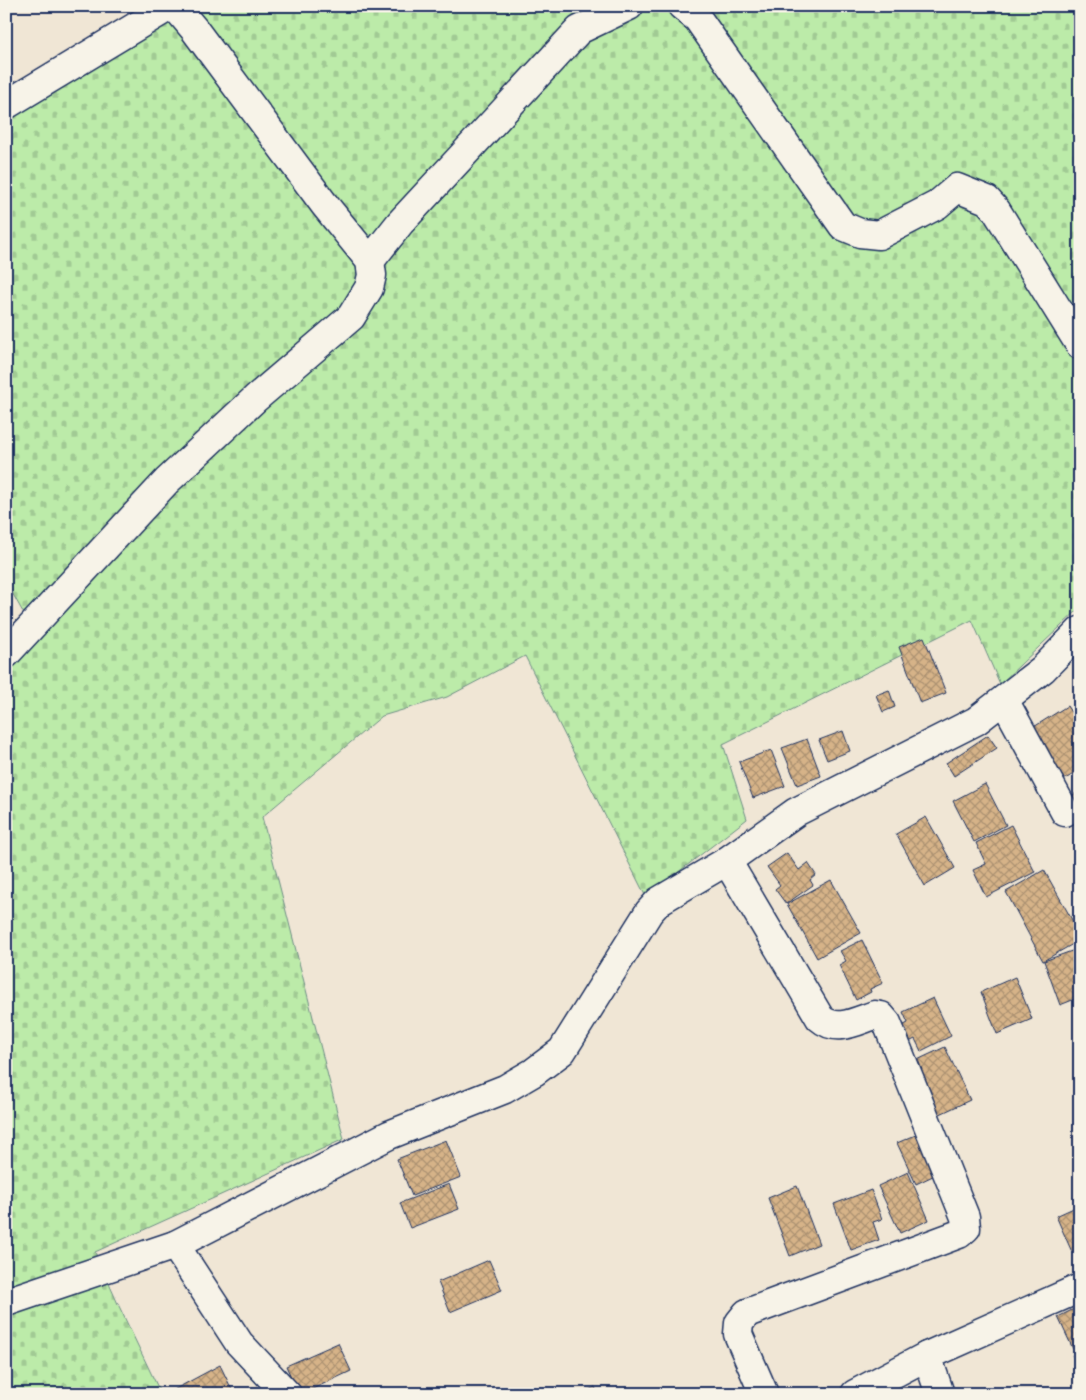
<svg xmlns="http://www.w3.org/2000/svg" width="1086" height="1400" viewBox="0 0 1086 1400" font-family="Kalam,sans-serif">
	<defs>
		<pattern id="cemetery-stones" width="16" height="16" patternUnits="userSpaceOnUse" patternTransform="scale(1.25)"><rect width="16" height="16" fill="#bceba9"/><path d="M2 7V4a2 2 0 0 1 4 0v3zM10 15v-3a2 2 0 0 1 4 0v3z" fill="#a1ca94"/></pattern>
		<pattern id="building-cross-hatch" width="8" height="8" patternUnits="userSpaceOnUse" patternTransform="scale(1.25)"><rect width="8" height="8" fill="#d6b388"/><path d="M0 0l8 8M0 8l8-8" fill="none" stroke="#ad9272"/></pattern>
	</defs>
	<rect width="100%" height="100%" fill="#f0e6d5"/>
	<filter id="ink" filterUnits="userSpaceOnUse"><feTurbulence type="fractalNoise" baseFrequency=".02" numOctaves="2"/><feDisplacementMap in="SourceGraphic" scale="10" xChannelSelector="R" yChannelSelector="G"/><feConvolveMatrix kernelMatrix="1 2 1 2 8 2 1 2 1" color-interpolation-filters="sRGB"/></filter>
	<g filter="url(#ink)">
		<path fill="url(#cemetery-stones)" stroke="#6c8d84" d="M 178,6 L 1080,6 L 1080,608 L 1000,684 L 972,620 L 723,744 L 747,819 L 646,897 L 525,656 L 447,697 L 382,716 L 262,817 L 344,1139 L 95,1252 L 118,1304 L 161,1394 L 6,1394 L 6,642 L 28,621 L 6,582 L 6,122 Z"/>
		<g fill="url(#building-cross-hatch)" stroke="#1b2f5e">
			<path d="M 924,637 L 946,693 L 920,703 L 899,647 Z"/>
			<path d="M 889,690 L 895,707 L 883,712 L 876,695 Z"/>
			<path d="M 1067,706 L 1080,726 L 1080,770 L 1062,781 L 1029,730 Z"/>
			<path d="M 843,731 L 850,751 L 827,760 L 819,740 Z"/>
			<path d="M 988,735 L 997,748 L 954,776 L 946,763 Z"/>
			<path d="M 807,739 L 821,776 L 797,785 L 782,748 Z"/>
			<path d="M 771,750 L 785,786 L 753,798 L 739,762 Z"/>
			<path d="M 985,784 L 1006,825 L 974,842 L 953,801 Z"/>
			<path d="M 1080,791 L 1080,816 L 1069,797 Z"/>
			<path d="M 926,817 L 955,868 L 925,886 L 896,834 Z"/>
			<path d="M 1011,825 L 1035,872 L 986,897 L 973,870 L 986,864 L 976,843 Z"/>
			<path d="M 787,853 L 799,870 L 808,863 L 816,875 L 810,880 L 813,885 L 786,904 L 775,889 L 780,885 L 767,867 Z"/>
			<path d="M 1044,870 L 1080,934 L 1080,940 L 1043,961 L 1006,892 Z"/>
			<path d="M 831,880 L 861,933 L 817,958 L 787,904 Z"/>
			<path d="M 862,940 L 883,983 L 870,989 L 871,992 L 856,1000 L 839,965 L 846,961 L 840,951 Z"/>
			<path d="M 1080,948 L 1080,997 L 1060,1005 L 1044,961 Z"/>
			<path d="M 1015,977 L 1032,1019 L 997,1034 L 981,992 Z"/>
			<path d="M 933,998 L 951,1036 L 921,1051 L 915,1039 L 905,1044 L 898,1028 L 908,1023 L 903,1012 Z"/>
			<path d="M 945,1047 L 970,1100 L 938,1115 L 913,1062 Z"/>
			<path d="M 918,1134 L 937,1174 L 916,1184 L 897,1143 Z"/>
			<path d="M 446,1140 L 461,1177 L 412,1196 L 397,1159 Z"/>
			<path d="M 908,1172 L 929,1220 L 900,1233 L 878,1186 Z"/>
			<path d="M 449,1184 L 459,1209 L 410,1228 L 400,1203 Z"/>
			<path d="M 797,1186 L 819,1244 L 790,1256 L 768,1198 Z"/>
			<path d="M 871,1190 L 882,1219 L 873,1222 L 879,1240 L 851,1250 L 834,1204 Z"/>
			<path d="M 1078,1206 L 1080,1248 L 1072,1252 L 1056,1216 Z"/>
			<path d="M 489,1260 L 502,1290 L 450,1312 L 438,1282 Z"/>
			<path d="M 1080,1306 L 1080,1345 L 1073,1349 L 1058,1317 Z"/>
			<path d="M 338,1343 L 351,1371 L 302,1394 L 299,1394 L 286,1366 Z"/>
			<path d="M 1080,1352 L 1080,1372 L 1072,1355 Z"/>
			<path d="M 220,1365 L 234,1394 L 168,1394 L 168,1393 Z"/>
			<path d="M 595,1387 L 598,1394 L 580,1394 Z"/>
		</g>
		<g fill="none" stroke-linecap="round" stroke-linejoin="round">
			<g stroke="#1b2f5e" stroke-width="31">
				<g id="minor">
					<path d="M 682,6 L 698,19 L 843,226 L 860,233 L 879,235 L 937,205 L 957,188 L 987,200 L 996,210 L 1080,345"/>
					<path d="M 6,105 L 165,9 L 172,6 L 178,10 L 194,29 L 324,204 L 370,261 L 372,275 L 369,288 L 351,317 L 256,398 L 167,481 L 6,654"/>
					<path d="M 370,261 L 400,223 L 579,30 L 629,6"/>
					<path d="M 1004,700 L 1065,812"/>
					<path d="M 727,861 L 820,1018 C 837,1033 856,1021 875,1015 L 881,1016 L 887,1023 L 965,1217 L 966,1228 L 959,1234 L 747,1313 L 739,1323 L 738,1334 L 764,1394"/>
					<path d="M 175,1245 L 389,1135 L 505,1089 L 534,1072 L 562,1051 L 649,912 L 659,901 L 727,861 L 796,812 L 976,721 L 1043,669 L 1080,631"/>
					<path d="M 6,1302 L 175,1245 L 239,1343 L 287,1394"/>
					<path d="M 927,1356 L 940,1394"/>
					<path d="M 855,1394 L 927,1356 L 1080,1288"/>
				</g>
			</g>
			<use href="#minor" stroke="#f7f3e8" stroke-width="28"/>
		</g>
	</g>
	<rect width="1086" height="1400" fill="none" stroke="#f7f3e8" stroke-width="25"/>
	<rect x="12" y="12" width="1061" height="1375" fill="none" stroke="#1b2f5e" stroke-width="2" filter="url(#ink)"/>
</svg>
